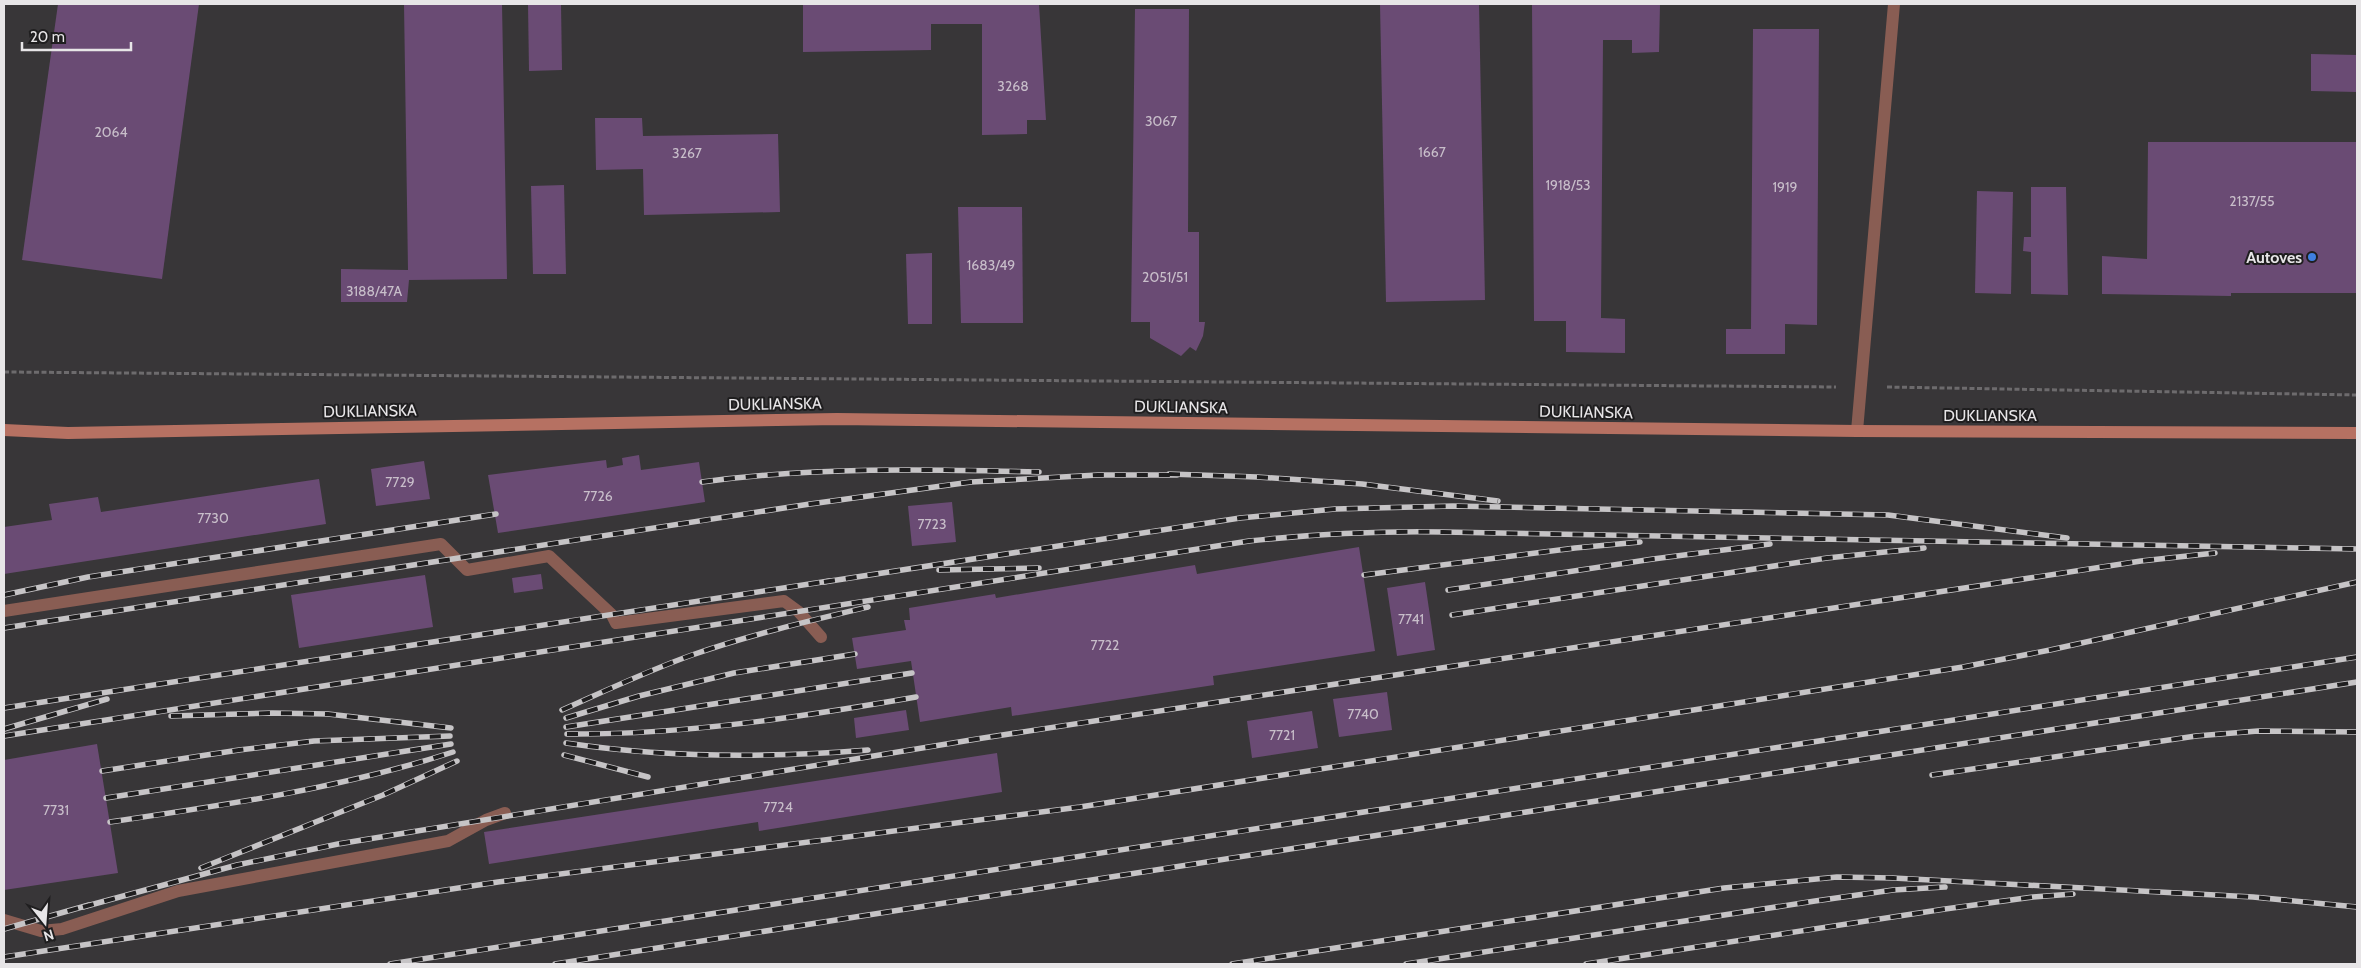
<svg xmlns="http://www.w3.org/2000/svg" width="2361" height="968" viewBox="0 0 2361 968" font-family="Cabin,sans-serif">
	<rect width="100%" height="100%" fill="#383638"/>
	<g fill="#6a4b74">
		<path d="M 58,4 L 199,4 L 162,279 L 22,260 Z"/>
		<path d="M 404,4 L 502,4 L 507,279 L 409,280 L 407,302 L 341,302 L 341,269 L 408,270 Z"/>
		<path d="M 528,4 L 561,4 L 562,70 L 529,71 Z"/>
		<path d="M 803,4 L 1039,4 L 1046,120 L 1027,120 L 1027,134 L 982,135 L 982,24 L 931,24 L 931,50 L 803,52 Z"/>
		<path d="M 1380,4 L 1479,4 L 1485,300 L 1386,302 Z"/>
		<path d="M 1532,4 L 1660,4 L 1659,52 L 1632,53 L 1632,40 L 1603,40 L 1601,318 L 1625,319 L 1625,353 L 1566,352 L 1566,321 L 1534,321 Z"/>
		<path d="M 1135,9 L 1189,9 L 1188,232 L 1199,232 L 1199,322 L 1205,322 L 1203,336 L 1196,351 L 1190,347 L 1181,356 L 1150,338 L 1150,322 L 1131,322 Z"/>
		<path d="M 1753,29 L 1819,29 L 1817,325 L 1785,324 L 1785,354 L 1726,354 L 1726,329 L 1751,329 Z"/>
		<path d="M 2311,54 L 2357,55 L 2357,92 L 2311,91 Z"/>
		<path d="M 595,118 L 642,118 L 643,136 L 778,134 L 780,212 L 644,215 L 643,169 L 596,170 Z"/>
		<path d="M 2148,142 L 2357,142 L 2357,293 L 2231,293 L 2231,296 L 2102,294 L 2102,256 L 2147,259 Z"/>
		<path d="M 564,185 L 566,274 L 533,274 L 531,186 Z"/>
		<path d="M 2031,187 L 2066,187 L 2068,295 L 2031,294 L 2031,252 L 2023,251 L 2024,237 L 2031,237 Z"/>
		<path d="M 1977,191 L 2013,192 L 2011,294 L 1975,293 Z"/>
		<path d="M 958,207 L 1022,207 L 1023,323 L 961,323 Z"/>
		<path d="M 932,253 L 932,324 L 908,324 L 906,254 Z"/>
		<path d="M 639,455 L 641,470 L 699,462 L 705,502 L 498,533 L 488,475 L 606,460 L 607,468 L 623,465 L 622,458 Z"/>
		<path d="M 424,461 L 430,499 L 376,506 L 371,469 Z"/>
		<path d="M 319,479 L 326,524 L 4,574 L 4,527 L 52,520 L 49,504 L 98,497 L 101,512 Z"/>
		<path d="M 952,502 L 956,542 L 912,546 L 908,506 Z"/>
		<path d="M 1359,547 L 1375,651 L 1213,676 L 1214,685 L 1012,716 L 1011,707 L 920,722 L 911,661 L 857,669 L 852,638 L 906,630 L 904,620 L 910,620 L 909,608 L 995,594 L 996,598 L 1195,565 L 1197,574 Z"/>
		<path d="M 541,574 L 543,589 L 514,593 L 512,578 Z"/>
		<path d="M 425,575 L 433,627 L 299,648 L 291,595 Z"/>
		<path d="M 1425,582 L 1435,650 L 1397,656 L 1387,588 Z"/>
		<path d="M 1387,692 L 1392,730 L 1339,737 L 1333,699 Z"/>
		<path d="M 906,710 L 909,730 L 856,738 L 854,718 Z"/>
		<path d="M 1312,711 L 1318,748 L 1252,758 L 1247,721 Z"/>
		<path d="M 97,744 L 118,873 L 4,890 L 4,760 Z"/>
		<path d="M 997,753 L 1002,792 L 759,831 L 758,822 L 489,864 L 484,832 Z"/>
	</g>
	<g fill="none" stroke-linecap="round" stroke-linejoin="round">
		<g stroke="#6d6b6d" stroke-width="3" stroke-dasharray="5 2.5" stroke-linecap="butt">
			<path d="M 4,372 L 1836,387"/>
			<path d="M 1887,387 L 2357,395"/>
		</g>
		<g stroke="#895d53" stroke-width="12">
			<path d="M 1857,431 L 1894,4"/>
			<path d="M 4,611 L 441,544 L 467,570 L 549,556 L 612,615 L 616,623 L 784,601 L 799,612 L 821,637"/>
			<path d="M 4,920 L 41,931 L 62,929 L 178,891 L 448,841 L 486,820 L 505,813"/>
		</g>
		<path stroke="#b67162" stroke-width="12" d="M 4,430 L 68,433 L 837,419 L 1857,431 L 2357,433"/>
		<g stroke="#c6c4c6" stroke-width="5.5">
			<g id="rail">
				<path d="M 1169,474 L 1257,477 L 1362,484 L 1498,501"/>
				<path d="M 702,482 C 814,467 926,469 1039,472"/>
				<path d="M 939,570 L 1039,568"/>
				<path d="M 1364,575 L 1575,548 L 1640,542"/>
				<path d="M 824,582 L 1240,518 L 1335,509 L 1453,506 L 1888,515 L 2067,538"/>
				<path d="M 1448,590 L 1653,559 L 1770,544"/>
				<path d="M 4,595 L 88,577 L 496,514"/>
				<path d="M 1452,615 L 1827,558 L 1924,548"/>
				<path d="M 4,628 L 810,504 L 971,482 L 1098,475 L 1177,475"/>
				<path d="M 4,708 L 829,581"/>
				<path d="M 562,710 C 605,691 647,671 692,655 C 749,635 809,621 868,607"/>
				<path d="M 171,716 L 272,713 L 328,714 L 451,728"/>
				<path d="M 566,718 L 639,696 L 734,673 L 855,654"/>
				<path d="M 566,727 L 912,673"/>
				<path d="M 4,729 L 107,699"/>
				<path d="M 567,734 C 685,735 801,717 916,697"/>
				<path d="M 4,736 L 1249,541 C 1314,534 1378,531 1443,532 L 2357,549"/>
				<path d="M 566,743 C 666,758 768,758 868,750"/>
				<path d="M 564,755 L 648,777"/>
				<path d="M 102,771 L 239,750 L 314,741 L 450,736"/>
				<path d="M 1932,775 L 2196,736 L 2258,731 L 2357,732"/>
				<path d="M 106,798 L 451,744"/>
				<path d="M 110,822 C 226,805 342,788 453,752"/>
				<path d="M 201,868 L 383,795 L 457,761"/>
				<path d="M 83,907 L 237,865 L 338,844 L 983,738 L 2141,561 L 2215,553"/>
				<path d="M 4,929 L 89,905"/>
				<path d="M 4,957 L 498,882 L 1080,807 L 1725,705 L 1963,667 L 2050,650 L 2357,582"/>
				<path d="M 390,964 L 2357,657"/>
				<path d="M 555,964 L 2357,682"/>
				<path d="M 1232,964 L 1724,888 L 1837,877 L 1893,878 L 2253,897 L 2357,907"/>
				<path d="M 1406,964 L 1815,901 L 1893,890 L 1945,887"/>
				<path d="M 1586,964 L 1945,909 L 2033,897 L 2073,894"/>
			</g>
		</g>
		<use href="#rail" stroke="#1f1e1f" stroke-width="4" stroke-dasharray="11" stroke-linecap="butt"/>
	</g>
	<circle fill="#3f7fe0" stroke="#1f1e1f" stroke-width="2" cx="2312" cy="257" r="5"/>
	<g text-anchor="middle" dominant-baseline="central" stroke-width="4" stroke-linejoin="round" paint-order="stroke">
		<g font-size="14" fill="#c8beca">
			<text x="1013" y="86">3268</text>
			<text x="1161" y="121">3067</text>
			<text x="111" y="132">2064</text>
			<text x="1432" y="152">1667</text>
			<text x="687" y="153">3267</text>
			<text x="1568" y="185">1918/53</text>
			<text x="1785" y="187">1919</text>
			<text x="2252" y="201">2137/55</text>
			<text x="991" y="265">1683/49</text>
			<text x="1165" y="277">2051/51</text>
			<text x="374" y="291">3188/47A</text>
			<text x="400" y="482">7729</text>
			<text x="598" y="496">7726</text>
			<text x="213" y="518">7730</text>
			<text x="932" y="524">7723</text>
			<text x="1411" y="619">7741</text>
			<text x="1105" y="645">7722</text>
			<text x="1363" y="714">7740</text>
			<text x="1282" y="735">7721</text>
			<text x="778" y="807">7724</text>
			<text x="56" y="810">7731</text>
		</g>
		<g font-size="16" font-weight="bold" fill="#e7e5e7" stroke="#1f1e1f" text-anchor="end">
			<text x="2302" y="257">Autoves</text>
		</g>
		<g font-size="16" fill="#e7e5e7" stroke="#1f1e1f">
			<text transform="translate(775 404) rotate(-1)">DUKLIANSKA</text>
			<text transform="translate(1181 407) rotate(1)">DUKLIANSKA</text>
			<text transform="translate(370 411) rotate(-1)">DUKLIANSKA</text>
			<text transform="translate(1586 412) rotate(1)">DUKLIANSKA</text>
			<text x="1990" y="415">DUKLIANSKA</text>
		</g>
	</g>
	<rect width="2361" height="968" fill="none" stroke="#e7e5e7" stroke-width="10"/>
	<g transform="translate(45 923) rotate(163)" stroke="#1f1e1f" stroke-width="4" paint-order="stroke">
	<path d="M0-4L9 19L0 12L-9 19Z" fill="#e7e5e7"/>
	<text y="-8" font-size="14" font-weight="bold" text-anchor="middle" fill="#e7e5e7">N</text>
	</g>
	<path d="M22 42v8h109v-8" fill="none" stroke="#e7e5e7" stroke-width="2.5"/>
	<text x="30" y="42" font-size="15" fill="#e7e5e7" stroke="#1f1e1f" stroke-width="4" paint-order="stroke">20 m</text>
</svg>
